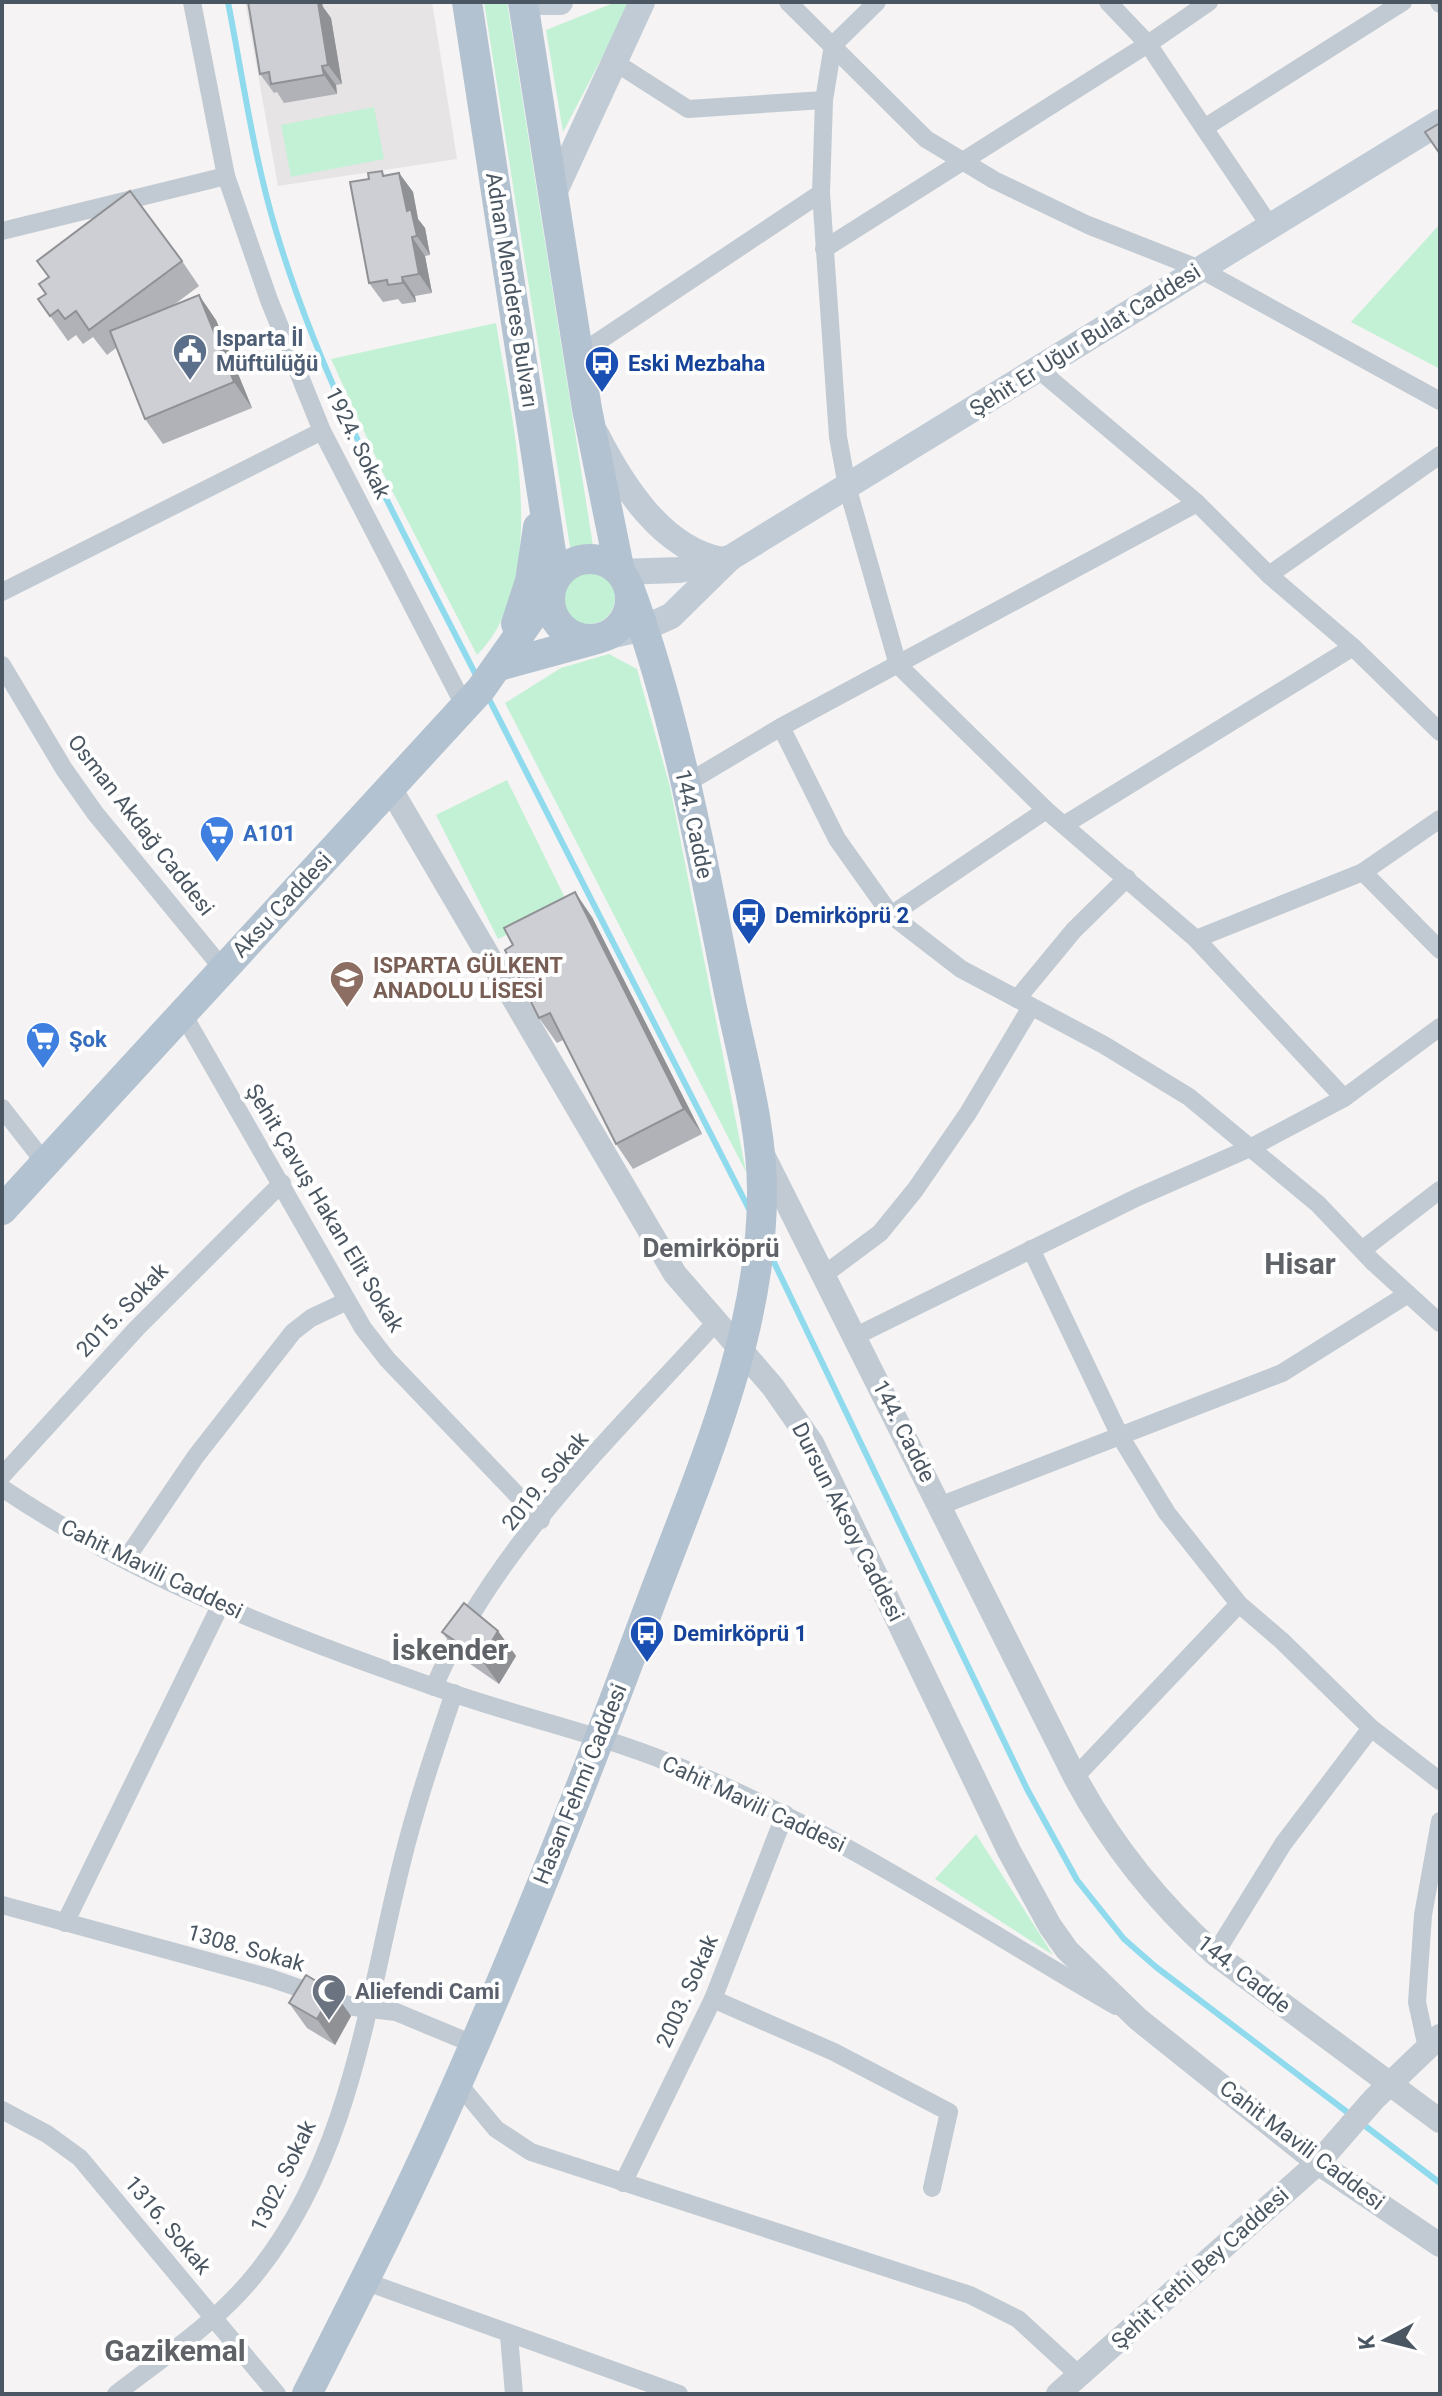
<svg xmlns="http://www.w3.org/2000/svg" width="1442" height="2396" viewBox="0 0 1442 2396" font-family="Roboto,sans-serif">
	<rect width="100%" height="100%" fill="#f5f3f3"/>
	<path fill="#e6e4e5" d="M 245,2 L 432,2 L 457,159 L 278,186 Z"/>
	<g fill="#c3f1d5">
		<path d="M 484,2 L 507,2 L 593,546 L 570,547 Z"/>
		<path d="M 616,2 L 627,2 L 629,6 L 563,132 L 546,30 Z"/>
		<path d="M 374,107 L 384,159 L 291,177 L 281,125 Z"/>
		<path d="M 1440,224 L 1440,369 L 1351,322 Z"/>
		<path d="M 496,323 C 511,417 553,579 477,655 L 384,475 L 331,359 Z"/>
		<circle cx="589" cy="598" r="26"/>
		<path d="M 609,654 L 637,669 L 670,787 L 746,1172 L 505,703 L 561,668 Z"/>
		<path d="M 507,780 L 568,904 L 498,939 L 436,815 Z"/>
		<path d="M 976,1834 L 1053,1955 L 935,1879 Z"/>
	</g>
	<g fill="none" stroke-linecap="round" stroke-linejoin="round">
		<g stroke="#90daee" stroke-width="6">
			<path d="M 228,2 C 243,79 254,159 277,234 C 324,390 404,533 477,677"/>
			<path d="M 488,697 L 750,1211"/>
			<path d="M 770,1254 L 1027,1789 L 1077,1880 L 1124,1939 L 1156,1967 L 1351,2115"/>
			<path d="M 1360,2122 L 1440,2183"/>
		</g>
		<g stroke="#c1cad2" stroke-width="18">
			<path d="M 192,2 L 226,176 L 269,300 L 322,431 L 465,707"/>
			<path d="M 788,2 L 926,139 L 994,180 L 1088,225 L 1200,269 L 1440,401"/>
			<path d="M 877,2 L 833,45 L 824,100 L 821,193 L 838,437 L 847,486 L 898,665 L 1046,810 L 1196,939 L 1344,1098"/>
			<path d="M 1209,2 L 1148,44 L 1204,128 L 1403,2"/>
			<path d="M 1439,2 L 1440,4"/>
			<path d="M 613,61 L 688,109 L 824,100"/>
			<path d="M 1204,128 L 1270,226"/>
			<path d="M 2,231 L 226,176"/>
			<path d="M 824,249 L 1148,44 L 1108,2"/>
			<path d="M 578,355 L 821,193"/>
			<path d="M 1038,369 L 1197,503 L 1269,575 L 1353,647 L 1440,732"/>
			<path d="M 1269,575 L 1440,455"/>
			<path d="M 2,592 L 322,431"/>
			<path d="M 2,665 L 64,769 L 95,813 L 223,969"/>
			<path d="M 781,727 L 837,839 L 891,915 L 961,969 L 1104,1045 L 1189,1097 L 1318,1204 L 1373,1262 L 1440,1323"/>
			<path d="M 687,783 L 781,727 L 1197,503"/>
			<path d="M 1064,825 L 1353,647"/>
			<path d="M 1363,872 L 1440,950"/>
			<path d="M 891,915 L 1046,810"/>
			<path d="M 1196,939 L 1363,872 L 1440,819"/>
			<path d="M 1017,999 L 1074,930 L 1127,878"/>
			<path d="M 183,1014 L 363,1328 L 387,1359 L 541,1520"/>
			<path d="M 2,1108 L 45,1163"/>
			<path d="M 1031,1249 L 1120,1436 L 1167,1513 L 1239,1604 L 1281,1640 L 1371,1728 L 1440,1781"/>
			<path d="M 1362,1250 L 1440,1190"/>
			<path d="M 825,1274 L 880,1233 L 915,1190 L 968,1113 L 1031,1007"/>
			<path d="M 856,1336 L 1138,1197 L 1250,1148 L 1344,1098 L 1440,1027"/>
			<path d="M 2,1476 L 137,1328 L 282,1183"/>
			<path d="M 2,1488 C 138,1580 298,1640 452,1693 C 524,1718 599,1734 670,1763 C 829,1826 969,1921 1116,2006"/>
			<path d="M 942,1505 L 1282,1373 L 1408,1294"/>
			<path d="M 126,1559 L 196,1456 L 293,1332 L 311,1318 L 347,1301"/>
			<path d="M 434,1687 C 493,1548 616,1433 716,1322"/>
			<path d="M 1075,1777 L 1239,1604"/>
			<path d="M 2,1905 L 270,1978 L 354,2007 L 396,2012 L 473,2044"/>
			<path d="M 65,1923 L 221,1604"/>
			<path d="M 1215,1954 L 1283,1844 L 1371,1728"/>
			<path d="M 713,1999 L 834,2052 L 949,2112 L 932,2188"/>
			<path d="M 1427,2048 L 1417,2002 L 1423,1915 L 1440,1821"/>
			<path d="M 457,2082 L 496,2129 L 531,2152 L 970,2295 L 1018,2319 L 1079,2375"/>
			<path d="M 2,2110 L 47,2134 L 80,2158 L 277,2394"/>
			<path d="M 623,2183 L 713,1999 L 785,1814"/>
			<path d="M 364,2281 L 679,2394"/>
			<path d="M 509,2336 L 514,2394"/>
			<path d="M 116,2394 C 165,2356 220,2320 258,2271 C 351,2154 367,2001 402,1862 C 416,1805 435,1749 454,1693"/>
		</g>
		<g stroke="#c1cad2" stroke-width="24">
			<path d="M 390,788 L 675,1274 L 773,1387 L 812,1443 L 1009,1851 L 1050,1926 L 1067,1950 L 1138,2019 L 1318,2163 L 1440,2245"/>
			<path d="M 762,1153 L 1075,1777 C 1111,1844 1158,1903 1215,1954 L 1440,2121"/>
			<path d="M 1058,2394 L 1318,2163 L 1374,2099 L 1440,2036"/>
		</g>
		<g stroke="#c1cbd6" stroke-width="26">
			<path d="M 530,2 L 560,2"/>
			<path d="M 553,195 L 642,2"/>
			<path d="M 596,434 C 622,485 662,549 722,560"/>
			<path d="M 730,558 L 1440,122"/>
			<path d="M 600,638 L 644,628 L 671,616 L 730,558 L 679,570 L 620,572"/>
		</g>
		<g stroke="#b3c2d1" stroke-width="30">
			<path d="M 467,2 L 555,578"/>
			<path d="M 523,2 L 587,409 L 620,572"/>
			<circle cx="590" cy="599" r="40"/>
			<path d="M 516,624 L 530,581 L 538,527"/>
			<path d="M 499,666 L 597,639"/>
			<path d="M 2,1210 L 481,689 L 550,591"/>
			<path d="M 307,2394 C 353,2303 400,2212 442,2118 C 518,1949 587,1775 651,1602 C 700,1472 761,1337 762,1196 C 763,1127 741,1055 728,988 C 701,853 677,717 629,587"/>
		</g>
	</g>
	<g fill="#b0b2b7">
		<path d="M 323,7 L 331,18 L 342,84 L 336,85 L 337,94 L 284,103 L 277,92 L 274,93 L 260,74 Z"/>
		<path d="M 399,173 L 413,192 L 418,219 L 425,228 L 430,255 L 425,256 L 432,293 L 415,296 L 416,302 L 402,304 L 398,299 L 383,302 L 369,283 L 385,176 Z"/>
		<path d="M 182,261 L 199,286 L 175,304 L 216,320 L 252,408 L 163,444 L 145,419 L 116,348 L 107,355 L 93,337 L 83,344 L 76,335 L 68,341 L 38,299 Z"/>
		<path d="M 592,917 L 702,1134 L 633,1169 L 616,1144 L 563,1040 L 557,1043 L 539,1018 Z"/>
		<path d="M 498,1631 L 516,1656 L 499,1684 L 460,1657 L 442,1632 Z"/>
		<path d="M 333,1991 L 351,2016 L 335,2045 L 307,2028 L 289,2003 Z"/>
	</g>
	<g fill="#909195">
		<path d="M 313,2 L 322,2 L 323,7 L 331,18 L 342,84 L 328,65 Z"/>
		<path d="M 322,66 L 336,85 L 337,94 L 324,75 Z"/>
		<path d="M 399,173 L 413,192 L 418,219 L 425,228 L 430,255 L 417,236 L 407,211 Z"/>
		<path d="M 412,237 L 425,256 L 432,293 L 419,274 Z"/>
		<path d="M 402,277 L 415,296 L 416,302 L 403,283 Z"/>
		<path d="M 199,295 L 216,320 L 252,408 L 234,382 Z"/>
		<path d="M 575,892 L 592,917 L 702,1134 L 684,1109 Z"/>
		<path d="M 498,1631 L 516,1656 L 499,1684 L 481,1659 Z"/>
		<path d="M 333,1991 L 351,2016 L 335,2045 L 317,2019 Z"/>
	</g>
	<g fill="#cdcfd5" stroke="#909195" stroke-width="2">
		<path d="M 248,2 L 318,2 L 328,65 L 322,66 L 324,75 L 271,84 L 269,72 L 260,74 Z"/>
		<path d="M 1440,123 L 1440,154 L 1425,132 Z"/>
		<path d="M 382,171 L 383,176 L 399,173 L 407,211 L 411,209 L 417,236 L 412,237 L 419,274 L 402,277 L 403,283 L 388,285 L 387,280 L 369,283 L 350,182 L 369,179 L 368,173 Z"/>
		<path d="M 130,191 L 182,261 L 89,330 L 76,311 L 65,319 L 58,310 L 50,316 L 38,299 L 46,294 L 39,284 L 49,277 L 37,261 Z"/>
		<path d="M 199,295 L 234,382 L 145,419 L 110,331 Z"/>
		<path d="M 575,892 L 684,1109 L 616,1144 L 550,1013 L 539,1018 L 505,950 L 513,945 L 504,928 Z"/>
		<path d="M 464,1603 L 498,1631 L 481,1659 L 442,1632 Z"/>
		<path d="M 306,1975 L 333,1991 L 317,2019 L 289,2003 Z"/>
	</g>
	<defs>
		<g id="civic-pin" transform="scale(1.8)"><path d="M0 17L-7.5 6A9.5 9.5 0 1 1 7.5 6Z" fill="#5c6f8a" stroke="#fff"/><path d="M-.6-6.5H3V-4.5H.6V-3L4-1V1h2V6H-6V1h2V-1L-.6-3ZM-1.2 2.5V6h2.4V2.5Z" fill="#fff"/></g>
		<g id="bus-pin" transform="scale(1.8)"><path d="M0 17L-7.5 6A9.5 9.5 0 1 1 7.5 6Z" fill="#1a4fb4" stroke="#fff"/><path d="M-5-6H5V4H4V6H2V4H-2V6H-4V4H-5ZM-3.5-4V0h7V-4ZM-3.5 1.2v1.5H-2V1.2ZM2 1.2v1.5H3.5V1.2Z" fill="#fff"/></g>
		<g id="supermarket-pin" transform="scale(1.8)"><path d="M0 17L-7.5 6A9.5 9.5 0 1 1 7.5 6Z" fill="#3f7fe0" stroke="#fff"/><path d="M-6-5.5h2.5l.6 2H6L4.5 2H-2.5L-4.4-4H-6ZM-1.5 3.2a1.3 1.3 0 1 0 .1 0ZM3 3.2a1.3 1.3 0 1 0 .1 0Z" fill="#fff"/></g>
		<g id="school-pin" transform="scale(1.8)"><path d="M0 17L-7.5 6A9.5 9.5 0 1 1 7.5 6Z" fill="#8d6e63" stroke="#fff"/><path d="M0-5L7-2L0 1L-7-2ZM-4 1L0 2.5L4 1V4Q0 6-4 4Z" fill="#fff"/></g>
		<g id="mosque-pin" transform="scale(1.8)"><path d="M0 17L-7.5 6A9.5 9.5 0 1 1 7.5 6Z" fill="#6b7280" stroke="#fff"/><path d="M3.5-4.9A6 6 0 1 0 3.5 4.9A5 5 0 1 1 3.5-4.9Z" fill="#fff"/></g>
	</defs>
	<g fill-rule="evenodd">
		<use href="#civic-pin" x="190" y="351"/>
		<use href="#bus-pin" x="602" y="363"/>
		<use href="#supermarket-pin" x="217" y="833"/>
		<use href="#bus-pin" x="749" y="915"/>
		<use href="#school-pin" x="347" y="978"/>
		<use href="#supermarket-pin" x="43" y="1039"/>
		<use href="#bus-pin" x="647" y="1633"/>
		<use href="#mosque-pin" x="329" y="1991"/>
	</g>
	<g text-anchor="middle" dominant-baseline="central" stroke-width="8" stroke-linejoin="round" paint-order="stroke">
		<g font-size="22" fill="#4a5661" stroke="#fff">
			<text transform="translate(512 290) rotate(81)">Adnan Menderes Bulvarı</text>
			<text transform="translate(1085 340) rotate(-32)">Şehit Er Uğur Bulat Caddesi</text>
			<text transform="translate(358 443) rotate(64)">1924. Sokak</text>
			<text transform="translate(694 824) rotate(78)">144. Cadde</text>
			<text transform="translate(141 825) rotate(52)">Osman Akdağ Caddesi</text>
			<text transform="translate(282 905) rotate(-47)">Aksu Caddesi</text>
			<text transform="translate(325 1208) rotate(59)">Şehit Çavuş Hakan Elit Sokak</text>
			<text transform="translate(122 1310) rotate(-46)">2015. Sokak</text>
			<text transform="translate(904 1431) rotate(63)">144. Cadde</text>
			<text transform="translate(545 1481) rotate(-50)">2019. Sokak</text>
			<text transform="translate(848 1522) rotate(63)">Dursun Aksoy Caddesi</text>
			<text transform="translate(152 1569) rotate(26)">Cahit Mavili Caddesi</text>
			<text transform="translate(580 1784) rotate(-68)">Hasan Fehmi Caddesi</text>
			<text transform="translate(754 1804) rotate(25)">Cahit Mavili Caddesi</text>
			<text transform="translate(246 1948) rotate(16)">1308. Sokak</text>
			<text transform="translate(1244 1974) rotate(38)">144. Cadde</text>
			<text transform="translate(687 1991) rotate(-66)">2003. Sokak</text>
			<text transform="translate(1302 2145) rotate(37)">Cahit Mavili Caddesi</text>
			<text transform="translate(283 2176) rotate(-64)">1302. Sokak</text>
			<text transform="translate(168 2225) rotate(50)">1316. Sokak</text>
			<text transform="translate(1200 2268) rotate(-42)">Şehit Fethi Bey Caddesi</text>
		</g>
		<g font-size="22" font-weight="bold" fill="#4e5e75" stroke="#fff" text-anchor="start">
			<text x="216" y="338">Isparta İl<tspan x="216" dy="25">Müftülüğü</tspan></text>
		</g>
		<g font-size="22" font-weight="bold" fill="#164399" stroke="#fff" text-anchor="start">
			<text x="628" y="363">Eski Mezbaha</text>
			<text x="775" y="915">Demirköprü 2</text>
			<text x="673" y="1633">Demirköprü 1</text>
		</g>
		<g font-size="22" font-weight="bold" fill="#366cbe" stroke="#fff" text-anchor="start">
			<text x="243" y="833">A101</text>
			<text x="69" y="1039">Şok</text>
		</g>
		<g font-size="22" font-weight="bold" fill="#785e54" stroke="#fff" text-anchor="start">
			<text x="373" y="965">ISPARTA GÜLKENT<tspan x="373" dy="25">ANADOLU LİSESİ</tspan></text>
		</g>
		<g font-size="22" font-weight="bold" fill="#5b616d" stroke="#fff" text-anchor="start">
			<text x="355" y="1991">Aliefendi Cami</text>
		</g>
		<g font-size="26" font-weight="bold" fill="#5f6368" stroke="#fff">
			<text x="711" y="1248">Demirköprü</text>
		</g>
		<g font-size="30" font-weight="bold" fill="#5f6368" stroke="#fff">
			<text x="1300" y="1263">Hisar</text>
			<text x="450" y="1649">İskender</text>
			<text x="175" y="2350">Gazikemal</text>
		</g>
	</g>
	<rect width="1442" height="2396" fill="none" stroke="#4a5661" stroke-width="8"/>
	<g transform="translate(1386 2340) rotate(263)" stroke="#ffffff" stroke-width="6" paint-order="stroke">
	<path d="M0-6L14 30L0 20L-14 30Z" fill="#4a5661"/>
	<text y="-12" font-size="22" font-weight="bold" text-anchor="middle" fill="#4a5661">K</text>
	</g>
</svg>
